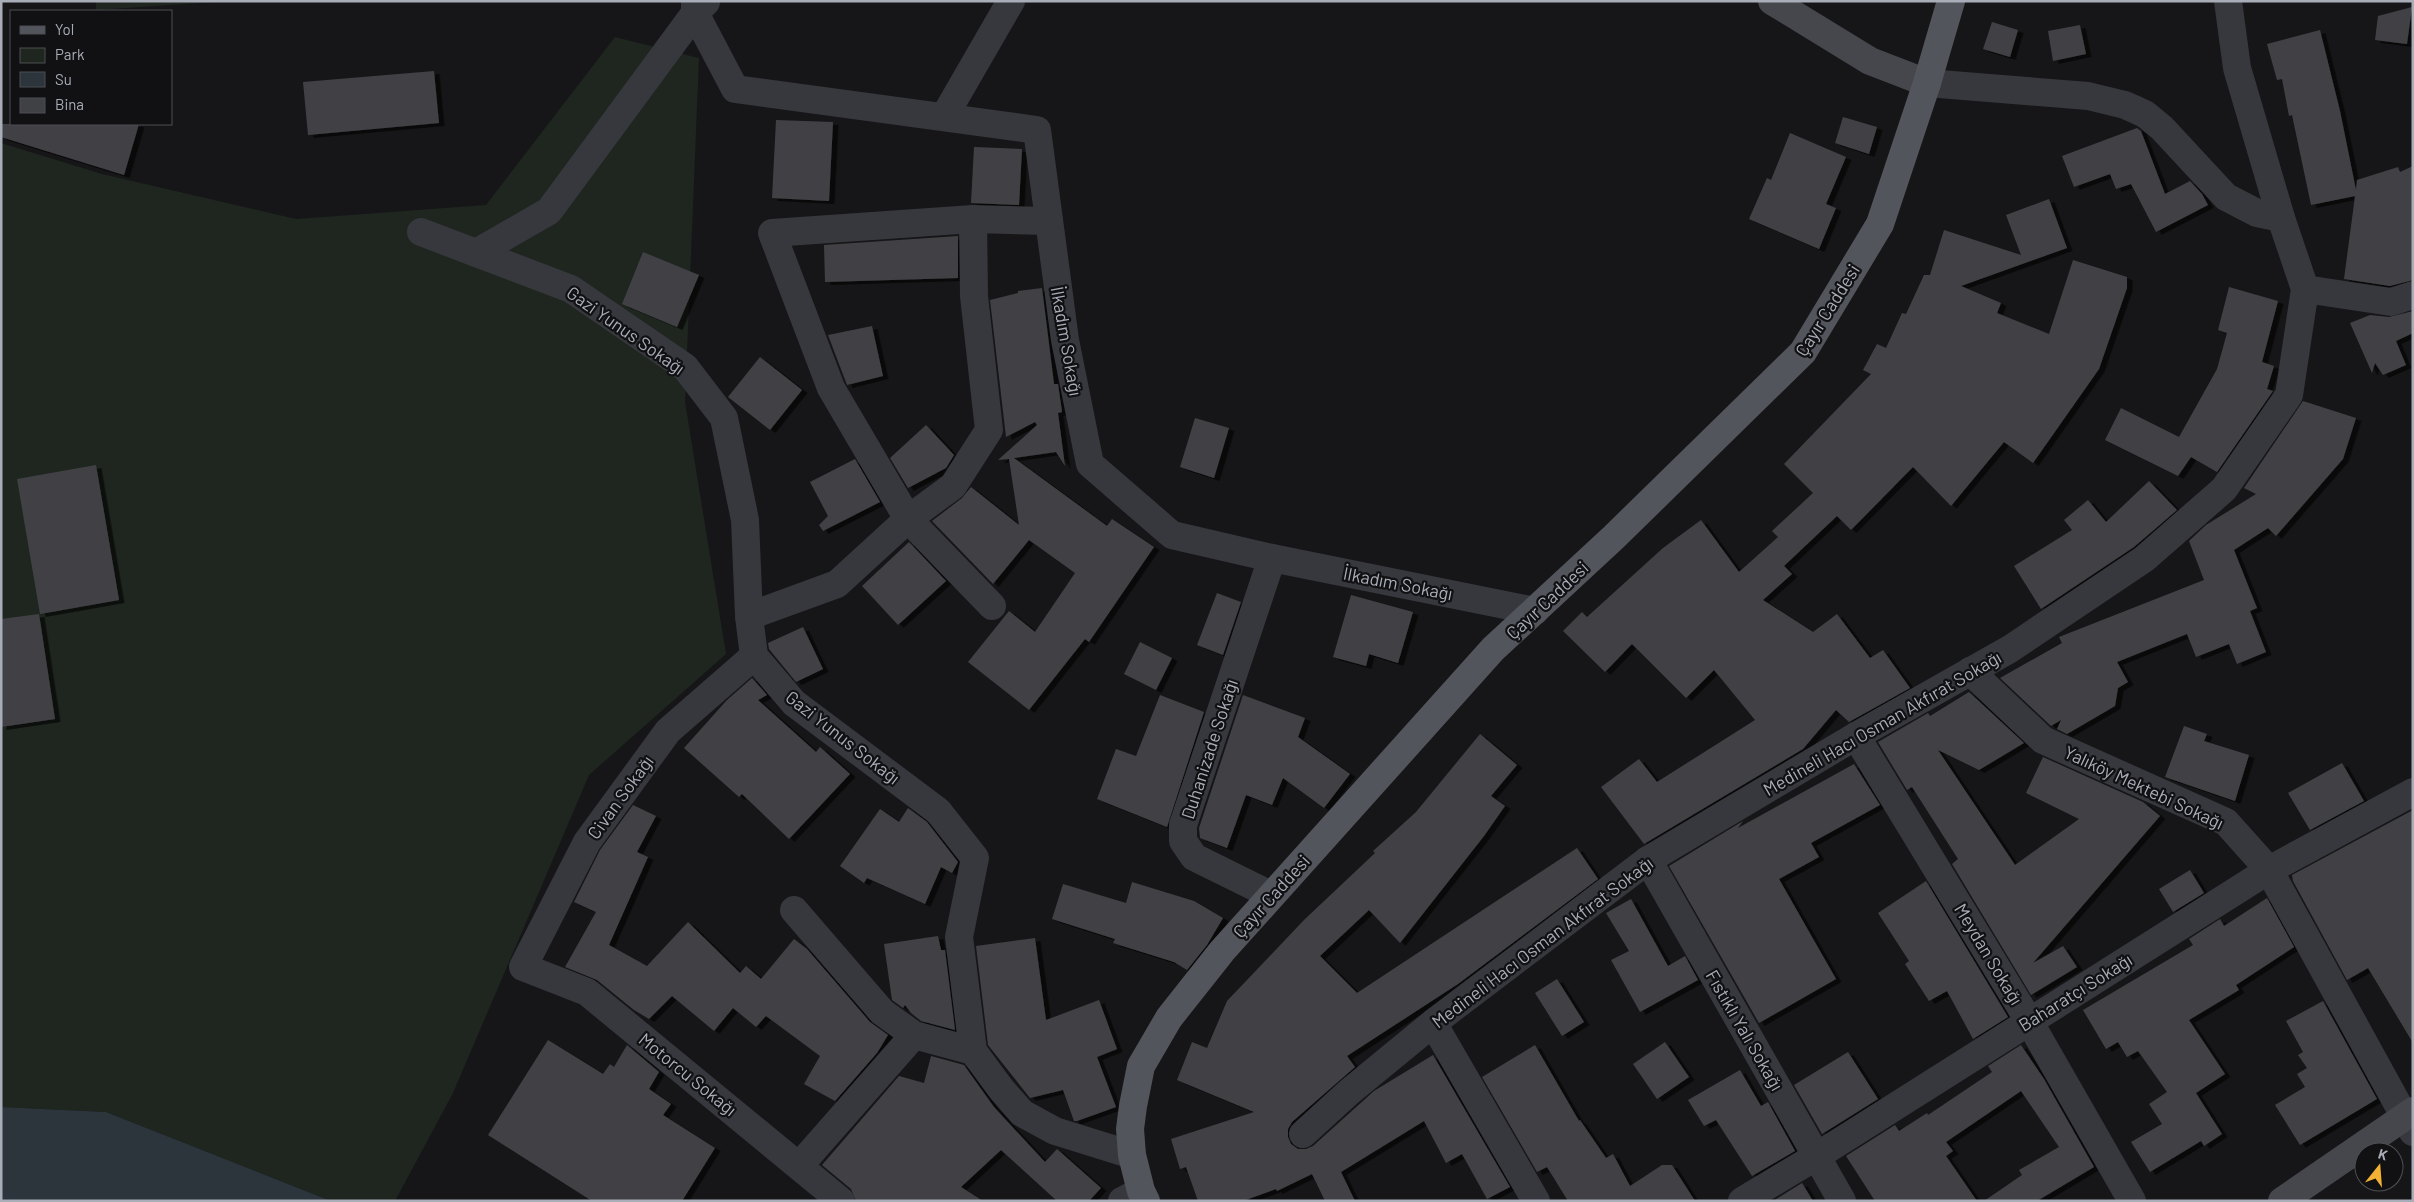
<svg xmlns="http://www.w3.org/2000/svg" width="2414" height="1202" viewBox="0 0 2414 1202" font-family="Barlow,sans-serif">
	<defs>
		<filter id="shadow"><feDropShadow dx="5.5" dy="3" stdDeviation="0" flood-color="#0009"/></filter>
	</defs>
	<rect width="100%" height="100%" fill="#161618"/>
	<g fill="#1e261f">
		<path d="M 96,1 L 229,1 L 96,10 Z"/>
		<path d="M 615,37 L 699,58 L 685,402 L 726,654 L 589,775 L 453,1093 L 395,1201 L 331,1201 L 106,1112 L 1,1107 L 1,143 L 102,174 L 296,219 L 486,205 Z"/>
	</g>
	<path fill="#2c353c" d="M 1,1107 L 106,1112 L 331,1201 L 1,1201 Z"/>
	<g fill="#404145" filter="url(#shadow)">
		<path d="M 2412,7 L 2407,44 L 2375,40 L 2378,16 Z"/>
		<path d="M 1992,22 L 2018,30 L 2010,57 L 1983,49 Z"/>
		<path d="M 2080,25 L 2086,54 L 2053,61 L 2048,31 Z"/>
		<path d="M 2320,30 L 2340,111 L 2356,190 L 2357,180 L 2398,167 L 2400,172 L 2413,166 L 2413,280 L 2390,286 L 2344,279 L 2355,196 L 2311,205 L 2292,115 L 2289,116 L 2282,79 L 2277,80 L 2267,44 Z"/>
		<path d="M 434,71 L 439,123 L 308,135 L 303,82 Z"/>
		<path d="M 1843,117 L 1877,127 L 1869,154 L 1835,143 Z"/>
		<path d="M 776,120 L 833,122 L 829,201 L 772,198 Z"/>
		<path d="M 1,124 L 139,124 L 124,175 L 1,137 Z"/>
		<path d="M 2137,128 L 2141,131 L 2165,194 L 2190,181 L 2202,194 L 2208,205 L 2156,232 L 2131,184 L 2116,189 L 2110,174 L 2074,187 L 2062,156 Z"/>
		<path d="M 1790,133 L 1846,157 L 1826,204 L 1836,208 L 1819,249 L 1749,219 L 1767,178 L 1771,180 Z"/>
		<path d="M 974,147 L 1022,149 L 1019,205 L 971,203 Z"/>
		<path d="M 2049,199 L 2067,248 L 1961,286 L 2001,303 L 1997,313 L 2049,334 L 2073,260 L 2127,277 L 2127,288 L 2099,369 L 2033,463 L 2004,442 L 1951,506 L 1913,467 L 1851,530 L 1837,516 L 1784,566 L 1792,574 L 1763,600 L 1813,632 L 1837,614 L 1870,658 L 1883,650 L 1910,688 L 1849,722 L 1836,710 L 1803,749 L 1644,844 L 1601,787 L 1639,759 L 1657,782 L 1755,720 L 1714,670 L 1686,698 L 1632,644 L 1605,672 L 1563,631 L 1582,612 L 1587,617 L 1663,548 L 1701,520 L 1739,572 L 1778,537 L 1772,531 L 1813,493 L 1784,464 L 1871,374 L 1863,370 L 1877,344 L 1886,348 L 1902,313 L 1906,314 L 1924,275 L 1930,275 L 1944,230 L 2021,255 L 2006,215 Z"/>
		<path d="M 958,236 L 958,278 L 825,282 L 824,245 Z"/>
		<path d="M 643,252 L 699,275 L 677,327 L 622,304 Z"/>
		<path d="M 2229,287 L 2278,301 L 2262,362 L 2274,366 L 2267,389 L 2273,391 L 2217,472 L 2191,457 L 2178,476 L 2105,440 L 2121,408 L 2179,437 L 2217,369 L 2227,333 L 2218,330 Z"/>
		<path d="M 1042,288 L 1054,384 L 1058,384 L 1062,412 L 1058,413 L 1065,466 L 1056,452 L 1014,458 L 1107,526 L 1112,519 L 1154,547 L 1089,642 L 1085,639 L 1029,710 L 968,662 L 1009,611 L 1035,632 L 1075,573 L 1029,540 L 993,584 L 932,521 L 962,498 L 971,487 L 1019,525 L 1009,459 L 998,460 L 1037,425 L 1035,422 L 1006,437 L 990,300 L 1018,293 L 1018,291 Z"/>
		<path d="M 2413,311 L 2413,333 L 2396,341 L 2406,365 L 2383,375 L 2375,363 L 2372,373 L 2350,323 L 2370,315 L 2389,317 Z"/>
		<path d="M 872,326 L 883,376 L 847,385 L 828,335 Z"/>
		<path d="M 760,357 L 802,390 L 770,430 L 728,397 Z"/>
		<path d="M 2303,401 L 2356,418 L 2343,459 L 2276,536 L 2268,528 L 2234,550 L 2257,608 L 2250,611 L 2266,652 L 2237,664 L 2229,644 L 2196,657 L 2187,634 L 2117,662 L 2128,682 L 2118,688 L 2115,706 L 2067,734 L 2057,729 L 2061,720 L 2051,726 L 2000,678 L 2062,643 L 2059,637 L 2204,580 L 2189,541 L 2206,525 L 2256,494 L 2244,488 Z"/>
		<path d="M 1195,418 L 1229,428 L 1214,478 L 1180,467 Z"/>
		<path d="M 926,425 L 954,455 L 946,468 L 908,488 L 890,458 Z"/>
		<path d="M 855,459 L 880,502 L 823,531 L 819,525 L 828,516 L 810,482 Z"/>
		<path d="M 96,465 L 119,600 L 40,614 L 17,479 Z"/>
		<path d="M 2149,481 L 2177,510 L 2134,547 L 2041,609 L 2014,566 L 2072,530 L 2064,520 L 2088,500 L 2106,522 Z"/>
		<path d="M 909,542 L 946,581 L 898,625 L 862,586 Z"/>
		<path d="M 1217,593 L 1241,602 L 1223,655 L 1197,645 Z"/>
		<path d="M 1351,595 L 1413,612 L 1398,663 L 1369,654 L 1366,666 L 1333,657 Z"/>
		<path d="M 39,614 L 55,719 L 1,727 L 1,619 Z"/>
		<path d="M 803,627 L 823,669 L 796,682 L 769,649 L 768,643 Z"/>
		<path d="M 1140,642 L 1172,658 L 1156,690 L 1124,674 Z"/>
		<path d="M 752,678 L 767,695 L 758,700 L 816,752 L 820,747 L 850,774 L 789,839 L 742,794 L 739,797 L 684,748 L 727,700 Z"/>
		<path d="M 1969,692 L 2024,743 L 1979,770 L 1938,750 L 2015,865 L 2079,819 L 2026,793 L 2043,757 L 2143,802 L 2160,816 L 2033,963 L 2063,946 L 2077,967 L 2031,995 L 1952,864 L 1958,859 L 1912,787 L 1907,790 L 1878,742 L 1928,713 L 1930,716 Z"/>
		<path d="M 1160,695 L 1204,712 L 1167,827 L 1097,799 L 1116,749 L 1136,756 Z"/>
		<path d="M 1243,695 L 1305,718 L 1298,737 L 1350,774 L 1324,808 L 1283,778 L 1272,805 L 1246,795 L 1227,848 L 1200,838 L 1199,828 Z"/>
		<path d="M 2184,726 L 2207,734 L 2204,741 L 2249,755 L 2235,801 L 2165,777 Z"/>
		<path d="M 1480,734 L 1517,765 L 1491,796 L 1505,806 L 1484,836 L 1400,943 L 1369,910 L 1320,956 L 1357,993 L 1577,848 L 1598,879 L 1458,984 L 1347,1056 L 1355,1067 L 1292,1122 L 1288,1129 L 1288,1137 L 1291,1144 L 1298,1149 L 1306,1149 L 1313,1146 L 1374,1091 L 1433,1055 L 1510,1187 L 1487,1199 L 1462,1154 L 1446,1163 L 1424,1121 L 1341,1172 L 1355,1201 L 1325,1201 L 1312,1174 L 1277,1191 L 1276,1189 L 1243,1201 L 1198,1201 L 1186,1167 L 1180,1169 L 1171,1139 L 1254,1112 L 1177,1080 L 1192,1042 L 1207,1048 L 1227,1001 L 1304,920 L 1375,853 L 1373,851 L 1416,812 Z"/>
		<path d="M 2342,763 L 2364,801 L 2310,830 L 2288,793 Z"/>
		<path d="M 1854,764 L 1880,805 L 1811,843 L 1819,857 L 1779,879 L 1836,979 L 1759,1023 L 1669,866 L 1743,821 L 1738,828 Z"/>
		<path d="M 633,805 L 656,816 L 637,852 L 648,857 L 609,945 L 647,966 L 688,922 L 740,973 L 746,966 L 761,979 L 794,939 L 807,949 L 870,1022 L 888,1035 L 877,1053 L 835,1101 L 804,1084 L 820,1056 L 766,1016 L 756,1027 L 733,1008 L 714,1031 L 672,996 L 649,1019 L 634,1010 L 597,980 L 565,967 L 596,912 L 574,902 L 600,850 Z"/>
		<path d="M 908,808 L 927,822 L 958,862 L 952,873 L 941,867 L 925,904 L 867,878 L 864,883 L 840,866 L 880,809 L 899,822 Z"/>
		<path d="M 2413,810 L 2413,1043 L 2368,968 L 2347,980 L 2293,881 L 2292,875 Z"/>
		<path d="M 2190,870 L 2204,893 L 2173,912 L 2159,889 Z"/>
		<path d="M 1926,881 L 2008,1017 L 1973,1039 L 1947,991 L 1929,1001 L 1905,964 L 1909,961 L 1878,913 Z"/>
		<path d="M 1132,882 L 1194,901 L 1223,918 L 1207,945 L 1187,970 L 1174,962 L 1113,943 L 1115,939 L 1052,919 L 1063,884 L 1126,903 Z"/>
		<path d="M 2267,898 L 2294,947 L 2236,985 L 2239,990 L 2189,1020 L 2225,1074 L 2196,1093 L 2222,1134 L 2204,1146 L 2201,1141 L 2150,1172 L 2131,1142 L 2162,1124 L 2149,1104 L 2167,1092 L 2138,1051 L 2127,1057 L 2118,1042 L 2106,1049 L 2083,1010 L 2193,945 L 2189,939 L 2220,919 L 2224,926 Z"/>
		<path d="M 1631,899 L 1668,966 L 1685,956 L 1698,980 L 1640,1012 L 1611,960 L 1629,951 L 1606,913 Z"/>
		<path d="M 938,936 L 941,950 L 945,950 L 955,1030 L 921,1021 L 911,1013 L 905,1005 L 903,1008 L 892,1000 L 884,944 Z"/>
		<path d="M 1035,938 L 1046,1020 L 1099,1000 L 1117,1049 L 1097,1057 L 1116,1107 L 1077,1121 L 1074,1121 L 1063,1090 L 1030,1098 L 988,1045 L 976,946 Z"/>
		<path d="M 1557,979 L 1584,1022 L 1562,1036 L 1535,993 Z"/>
		<path d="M 2323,1001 L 2377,1099 L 2300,1145 L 2275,1105 L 2305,1087 L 2297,1074 L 2307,1068 L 2298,1055 L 2303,1052 L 2286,1021 Z"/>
		<path d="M 548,1040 L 603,1074 L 610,1064 L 614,1067 L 627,1045 L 659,1072 L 649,1089 L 671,1104 L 663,1115 L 715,1148 L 682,1201 L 592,1201 L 488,1135 Z"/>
		<path d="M 1665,1042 L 1689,1077 L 1657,1099 L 1633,1064 Z"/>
		<path d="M 1535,1045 L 1579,1121 L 1580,1120 L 1606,1158 L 1613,1154 L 1630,1186 L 1662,1165 L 1672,1165 L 1695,1201 L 1568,1201 L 1547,1167 L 1537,1172 L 1482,1077 Z"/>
		<path d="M 2021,1045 L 2044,1079 L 2094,1167 L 2037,1201 L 1984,1201 L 2022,1175 L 2019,1170 L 2059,1147 L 2021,1091 L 1946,1142 L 1953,1151 L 1946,1156 L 1977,1201 L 1875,1201 L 1846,1156 L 1895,1125 L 1899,1131 L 1927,1113 L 1928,1115 L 1992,1072 L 1988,1066 Z"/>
		<path d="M 1848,1052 L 1878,1099 L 1822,1134 L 1794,1085 Z"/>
		<path d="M 931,1056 L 964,1065 L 994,1107 L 1045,1162 L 1057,1149 L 1101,1188 L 1089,1201 L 1057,1201 L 1001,1150 L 961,1187 L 983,1201 L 856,1201 L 851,1189 L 822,1165 L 899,1076 L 924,1083 Z"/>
		<path d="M 1740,1070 L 1761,1106 L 1768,1102 L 1795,1151 L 1752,1176 L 1716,1120 L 1704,1126 L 1688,1100 Z"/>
		<path d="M 1802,1183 L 1813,1201 L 1773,1201 Z"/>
	</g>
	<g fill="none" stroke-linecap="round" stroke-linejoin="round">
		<g stroke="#37383d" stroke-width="28">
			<path d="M 695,1 L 695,13 L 735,89 L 1037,130 L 1065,340 L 1090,464 L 1172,535 L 1272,558 L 1535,611"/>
			<path d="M 1927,83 L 2088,96 L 2125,105 L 2145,114 L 2162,128 L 2226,197 L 2257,213 L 2281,218"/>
			<path d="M 944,117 L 1011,1"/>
			<path d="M 421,232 L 571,289 L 685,367 L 724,418 L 745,520 L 749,616 L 754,656 L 794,703 L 938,811 L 975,858 L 959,937 L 973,1051 L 1001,1089 L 1022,1113 L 1055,1131 L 1132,1155"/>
			<path d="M 476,253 L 549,211 L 695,13 L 706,2"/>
			<path d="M 2305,289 L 2391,302 L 2413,295"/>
			<path d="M 992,606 L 908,519 L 831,388 L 772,233 L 973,219 L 1049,221"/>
			<path d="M 749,616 L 837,584 L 908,519 L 953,486 L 989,430 L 974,296 L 973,219"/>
			<path d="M 754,656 L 668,731 L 587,842 L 523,967 L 587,992 L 841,1201"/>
			<path d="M 1970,671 L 2043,740 L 2226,822 L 2269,870 L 2413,1132"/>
			<path d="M 1856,736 L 2029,1021 L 2132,1201"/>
			<path d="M 1648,860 L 1842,1201"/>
			<path d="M 1271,895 L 1194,857 L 1183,841 L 1183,825 L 1272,558"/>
			<path d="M 794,910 L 882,1012 L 914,1035"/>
			<path d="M 1433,1023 L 1536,1201"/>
			<path d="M 1303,1134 L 1349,1092 L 1433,1023 L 1648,860 L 1856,736 L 2010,649 L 2144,559 L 2224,489 L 2289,395 L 2305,289 L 2281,218 L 2237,68 L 2228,1"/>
			<path d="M 799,1166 L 914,1035 L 973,1051"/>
			<path d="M 1122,1201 L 1141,1191"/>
			<path d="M 1742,1201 L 1817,1156 L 2269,870 L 2413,792"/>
		</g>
		<g stroke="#45474d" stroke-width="28">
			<path d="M 1772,1 L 1870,61 L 1927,83"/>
			<path d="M 2282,1201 L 2413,1111"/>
		</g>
		<path stroke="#53555c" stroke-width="28" d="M 1146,1201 L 1141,1191 L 1132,1155 L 1130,1129 L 1133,1106 L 1141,1066 L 1169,1018 L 1222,951 L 1493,649 L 1614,537 L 1803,352 L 1880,224 L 1927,83 L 1951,1"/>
	</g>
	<g text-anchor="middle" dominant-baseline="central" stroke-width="4.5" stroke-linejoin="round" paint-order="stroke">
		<g font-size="18" fill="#a8adb8" stroke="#111113">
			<text transform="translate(1827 310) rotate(-58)">Çayır Caddesi</text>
			<text transform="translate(626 330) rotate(35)">Gazi Yunus Sokağı</text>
			<text transform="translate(1067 341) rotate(80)">İlkadım Sokağı</text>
			<text transform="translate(1398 583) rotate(11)">İlkadım Sokağı</text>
			<text transform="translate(1547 600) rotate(-43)">Çayır Caddesi</text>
			<text transform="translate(1882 723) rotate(-30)">Medineli Hacı Osman Akfırat Sokağı</text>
			<text transform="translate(843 737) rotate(38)">Gazi Yunus Sokağı</text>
			<text transform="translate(1209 749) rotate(-72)">Duhanizade Sokağı</text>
			<text transform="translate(2144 787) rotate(25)">Yalıköy Mektebi Sokağı</text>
			<text transform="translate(620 797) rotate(-54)">Civan Sokağı</text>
			<text transform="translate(1271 896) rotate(-48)">Çayır Caddesi</text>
			<text transform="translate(1542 942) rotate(-37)">Medineli Hacı Osman Akfırat Sokağı</text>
			<text transform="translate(1989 954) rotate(59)">Meydan Sokağı</text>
			<text transform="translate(2075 992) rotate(-32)">Baharatçı Sokağı</text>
			<text transform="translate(1745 1030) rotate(60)">Fıstıklı Yalı Sokağı</text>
			<text transform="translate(688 1074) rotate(39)">Motorcu Sokağı</text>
		</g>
	</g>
	<rect width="2414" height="1202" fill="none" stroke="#a8adb8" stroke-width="5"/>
	<rect x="10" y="10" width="162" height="115" fill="#111113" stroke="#4d4f55"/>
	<rect x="20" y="26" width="25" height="8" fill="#53555c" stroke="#4d4f55"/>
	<text x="55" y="35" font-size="15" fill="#a8adb8">Yol</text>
	<rect x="20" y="48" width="25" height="15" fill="#1e261f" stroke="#4d4f55"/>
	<text x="55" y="60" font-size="15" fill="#a8adb8">Park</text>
	<rect x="20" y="72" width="25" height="15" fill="#2c353c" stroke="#4d4f55"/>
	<text x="55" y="85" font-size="15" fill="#a8adb8">Su</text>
	<rect x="20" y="98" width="25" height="15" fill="#404145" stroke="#4d4f55"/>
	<text x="55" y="110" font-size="15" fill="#a8adb8">Bina</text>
	<g transform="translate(2379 1167) rotate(17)"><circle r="24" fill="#111113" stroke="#4d4f55"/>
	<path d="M0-4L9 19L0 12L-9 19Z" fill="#f2b134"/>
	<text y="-8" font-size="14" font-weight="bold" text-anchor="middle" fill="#a8adb8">K</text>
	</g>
</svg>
